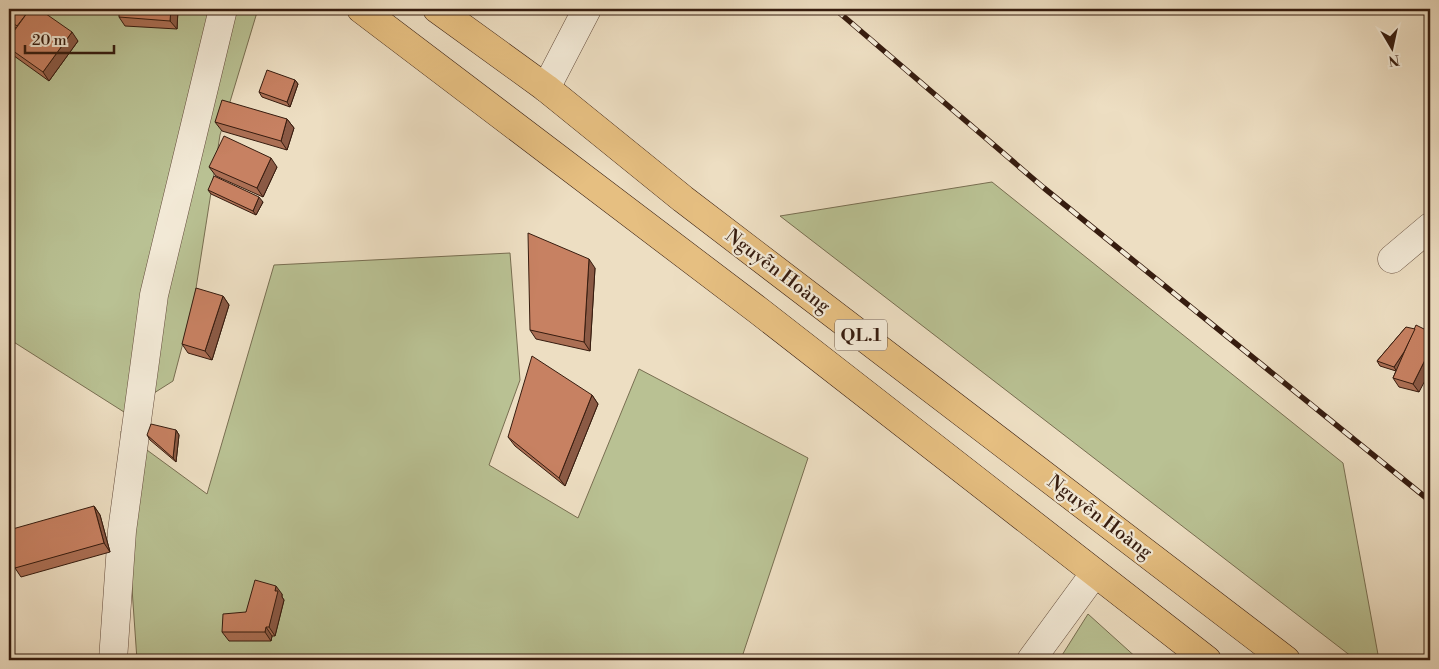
<svg xmlns="http://www.w3.org/2000/svg" width="1439" height="669" viewBox="0 0 1439 669" font-family="'Libre Bodoni',serif">
	<rect width="100%" height="100%" fill="#eddec2"/>
	<filter id="stains"><feTurbulence type="fractalNoise" baseFrequency=".004" numOctaves="4"/><feColorMatrix values="0 0 0 0 .2 0 0 0 0 .09 0 0 0 0 .02 0 0 0 .5 -.17"/></filter>
	<radialGradient id="worn" r=".72"><stop offset=".6" stop-color="#630" stop-opacity="0"/><stop offset="1" stop-color="#630" stop-opacity=".3"/></radialGradient>
	<g fill="#b9c193" stroke="#786e51">
		<path d="M 9,9 L 258,9 L 220,135 L 194,301 L 173,381 L 124,412 L 9,339 Z"/>
		<path d="M 992,182 L 1343,463 L 1379,660 L 1356,660 L 780,216 Z"/>
		<path d="M 510,253 L 520,380 L 489,465 L 578,518 L 639,369 L 808,458 L 741,660 L 137,660 L 121,431 L 207,494 L 274,265 Z"/>
		<path d="M 1088,614 L 1139,660 L 1059,660 Z"/>
	</g>
	<g fill="none" stroke-linecap="round" stroke-linejoin="round">
		<g stroke="#644c3c" stroke-width="29">
			<g id="minor">
				<path d="M 1392,259 L 1430,227"/>
				<path d="M 113,660 L 122,531 L 154,295 L 223,9"/>
				<path d="M 1031,660 L 1094,574"/>
			</g>
		</g>
		<g stroke="#644c3c" stroke-width="29">
			<path id="tertiary" d="M 546,88 L 587,9"/>
		</g>
		<g stroke="#361c0f" stroke-width="29">
			<g id="trunk">
				<path d="M 361,9 L 759,311 L 1207,660"/>
				<path d="M 437,9 L 546,88 L 683,199 L 1286,660"/>
			</g>
		</g>
		<use href="#minor" stroke="#f3ead7" stroke-width="28"/>
		<use href="#tertiary" stroke="#f3ead7" stroke-width="28"/>
		<use href="#trunk" stroke="#e6bf81" stroke-width="28"/>
		<g stroke="#361c0f" stroke-width="5.5">
			<path id="rail" d="M 835,9 L 1044,188 L 1430,501"/>
		</g>
		<use href="#rail" stroke="#f3ead7" stroke-width="4" stroke-dasharray="11" stroke-linecap="butt"/>
	</g>
	<g fill="#ab6f54" stroke="#361c0f">
		<path d="M 9,9 L 78,41 L 49,81 L 10,53 L 9,52 L 9,38 L 16,28 L 9,23 Z"/>
		<path d="M 178,9 L 177,29 L 125,26 L 119,17 Z"/>
		<path d="M 295,80 L 298,84 L 290,107 L 262,97 L 259,92 Z"/>
		<path d="M 287,119 L 294,128 L 287,150 L 222,131 L 215,122 Z"/>
		<path d="M 209,167 L 277,167 L 263,197 L 216,176 Z"/>
		<path d="M 208,190 L 263,202 L 256,215 L 211,194 Z"/>
		<path d="M 595,268 L 590,351 L 536,339 L 530,330 Z"/>
		<path d="M 223,296 L 229,305 L 212,360 L 188,353 L 182,344 Z"/>
		<path d="M 1406,327 L 1419,392 L 1399,387 L 1393,378 L 1396,371 L 1380,366 L 1377,361 Z"/>
		<path d="M 592,395 L 598,404 L 565,486 L 515,446 L 508,437 Z"/>
		<path d="M 176,430 L 179,435 L 176,462 L 150,440 L 147,435 Z"/>
		<path d="M 94,506 L 100,515 L 110,552 L 21,577 L 15,568 Z"/>
		<path d="M 282,594 L 282,597 L 284,600 L 275,636 L 272,636 L 271,641 L 229,641 L 222,632 L 246,612 Z"/>
	</g>
	<g fill="#8b5a45" stroke="#361c0f">
		<path d="M 171,9 L 178,9 L 177,29 L 170,21 Z"/>
		<path d="M 72,32 L 78,41 L 49,81 L 43,72 Z"/>
		<path d="M 295,80 L 298,84 L 290,107 L 287,102 Z"/>
		<path d="M 287,119 L 294,128 L 287,150 L 281,141 Z"/>
		<path d="M 271,158 L 277,167 L 263,197 L 257,188 Z"/>
		<path d="M 259,197 L 263,202 L 256,215 L 253,211 Z"/>
		<path d="M 589,259 L 595,268 L 590,351 L 584,342 Z"/>
		<path d="M 223,296 L 229,305 L 212,360 L 205,351 Z"/>
		<path d="M 1419,330 L 1397,372 L 1394,367 Z"/>
		<path d="M 1430,350 L 1430,371 L 1419,392 L 1413,384 Z"/>
		<path d="M 592,395 L 598,404 L 565,486 L 559,478 Z"/>
		<path d="M 176,430 L 179,435 L 176,462 L 173,458 Z"/>
		<path d="M 94,506 L 100,515 L 110,552 L 104,543 Z"/>
		<path d="M 276,586 L 282,594 L 282,597 L 284,600 L 275,636 L 269,627 Z"/>
		<path d="M 266,627 L 272,636 L 271,641 L 265,632 Z"/>
	</g>
	<g fill="#c78162" stroke="#361c0f">
		<path d="M 9,9 L 30,9 L 17,26 L 9,20 Z"/>
		<path d="M 30,9 L 39,9 L 72,32 L 43,72 L 9,48 L 9,38 Z"/>
		<path d="M 119,9 L 171,9 L 170,21 L 119,17 Z"/>
		<path d="M 267,70 L 295,80 L 287,102 L 259,92 Z"/>
		<path d="M 222,100 L 287,119 L 281,141 L 215,122 Z"/>
		<path d="M 224,136 L 271,158 L 257,188 L 209,167 Z"/>
		<path d="M 214,176 L 259,197 L 253,211 L 208,190 Z"/>
		<path d="M 528,233 L 589,259 L 584,342 L 530,330 Z"/>
		<path d="M 196,288 L 223,296 L 205,351 L 182,344 Z"/>
		<path d="M 1416,325 L 1430,332 L 1430,350 L 1413,384 L 1393,378 Z"/>
		<path d="M 1406,327 L 1415,329 L 1404,352 L 1394,367 L 1377,361 Z"/>
		<path d="M 532,356 L 592,395 L 559,478 L 508,437 Z"/>
		<path d="M 151,424 L 176,430 L 173,458 L 147,435 Z"/>
		<path d="M 94,506 L 104,543 L 15,568 L 9,547 L 9,530 Z"/>
		<path d="M 255,580 L 276,586 L 275,591 L 278,591 L 269,627 L 266,627 L 265,632 L 222,632 L 223,614 L 246,612 Z"/>
	</g>
	<g text-anchor="middle" dominant-baseline="central" stroke-width="4.5" stroke-linejoin="round" paint-order="stroke">
		<rect fill="#f3ead7" stroke="#6f5a4b" stroke-width="1" x="835" y="319.5" width="52" height="31" rx="4"/>
		<g font-size="18" font-weight="bold" fill="#361c0f">
			<text x="861" y="335">QL.1</text>
		</g>
		<g font-size="19" fill="#361c0f" stroke="#f3ead7">
			<text transform="translate(778 271) rotate(37)">Nguyễn Hoàng</text>
			<text transform="translate(1100 517) rotate(37)">Nguyễn Hoàng</text>
		</g>
	</g>
	<rect width="1439" height="669" fill="none" stroke="#eddec2" stroke-width="30"/>
	<rect x="10" y="10" width="1419" height="649" fill="none" stroke="#361c0f" stroke-width="2.5"/>
	<rect x="15" y="15" width="1409" height="639" fill="none" stroke="#361c0f"/>
	<g transform="translate(1392 48) rotate(171)" stroke="#f3ead7" stroke-width="4" paint-order="stroke">
	<path d="M0-4L9 19L0 12L-9 19Z" fill="#361c0f"/>
	<text y="-8" font-size="14" font-weight="bold" text-anchor="middle" fill="#361c0f">N</text>
	</g>
	<path d="M25 45v8h89v-8" fill="none" stroke="#361c0f" stroke-width="2.5"/>
	<text x="32" y="45" font-size="15" fill="#361c0f" stroke="#f3ead7" stroke-width="4" paint-order="stroke">20 m</text>
	<rect width="100%" height="100%" filter="url(#stains)"/>
	<rect width="100%" height="100%" fill="url(#worn)"/>
</svg>
